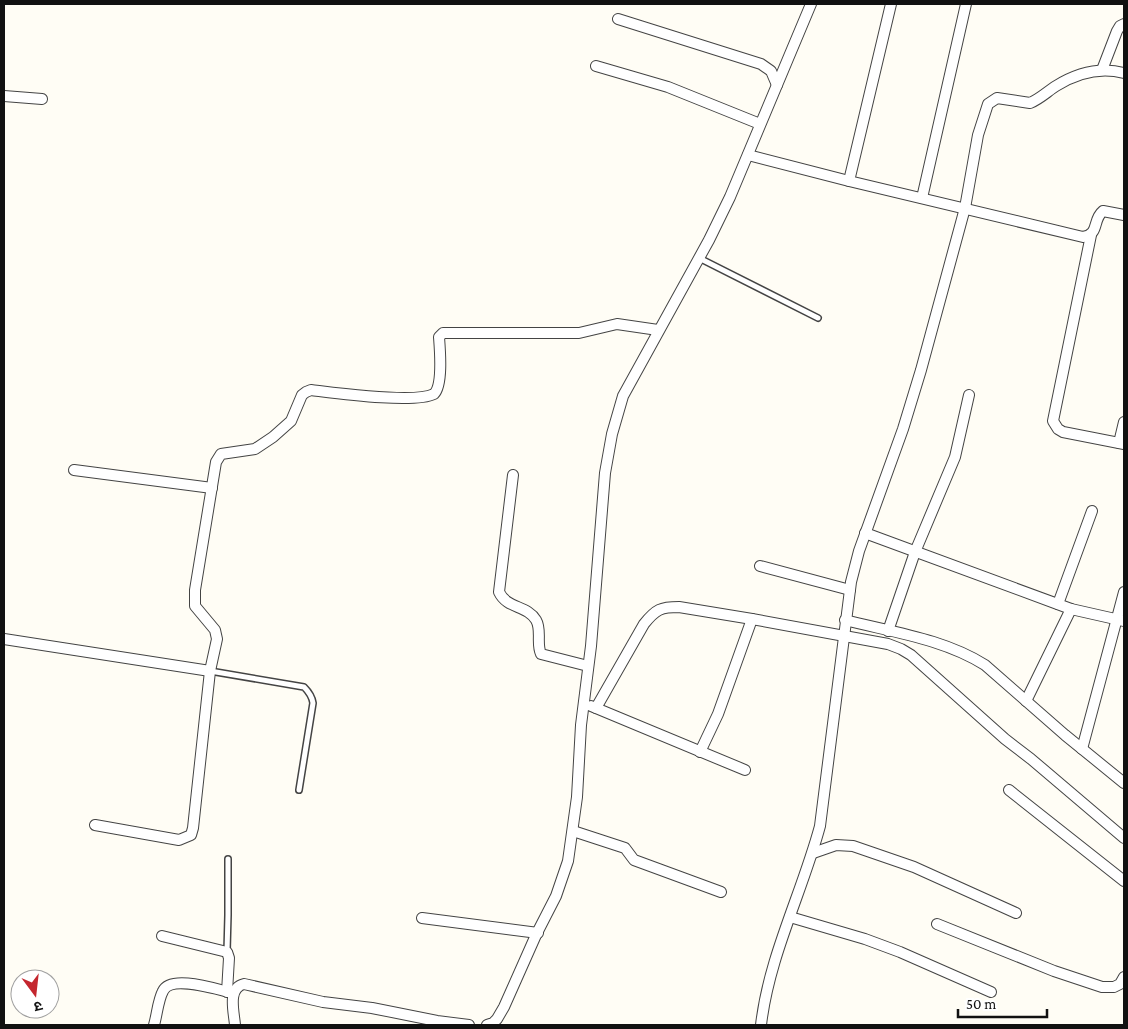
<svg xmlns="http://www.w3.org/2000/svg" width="1128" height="1029" viewBox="0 0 1128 1029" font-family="'Crimson Pro','Noto Sans Devanagari',serif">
	<rect width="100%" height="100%" fill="#fffdf5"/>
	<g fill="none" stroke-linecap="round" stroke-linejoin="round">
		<g stroke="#444" stroke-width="8">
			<g id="service">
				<path d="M 699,258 L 818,318"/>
				<path d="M 210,671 L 304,687 C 309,692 312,696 313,703 L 299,790"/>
				<path d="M 227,951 L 228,915 L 228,859"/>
			</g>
		</g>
		<g stroke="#444" stroke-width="12">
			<g id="minor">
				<path d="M 618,19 L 761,64 L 771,71 L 777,85"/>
				<path d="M 596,66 L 668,87 L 760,124"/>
				<path d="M 1102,70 L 1117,31 L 1120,26 L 1124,24"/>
				<path d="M 4,96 L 42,99"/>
				<path d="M 748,155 L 849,181 L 1083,237 C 1100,234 1092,220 1103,211 L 1124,215"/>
				<path d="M 849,181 L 891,4"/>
				<path d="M 922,198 L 966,4"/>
				<path d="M 1091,235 L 1053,421 L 1058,429 L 1063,432 L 1124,444"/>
				<path d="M 1119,443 L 1124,422"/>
				<path d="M 74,470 L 212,488"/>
				<path d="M 513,475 L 499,592 C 507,609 527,605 536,620 C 542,630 536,644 541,654 L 588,666"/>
				<path d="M 865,533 L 1071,609 L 1124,621"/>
				<path d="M 760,566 L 850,590"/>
				<path d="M 1058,604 L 1092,511"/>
				<path d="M 845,620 C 892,632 944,639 985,665 L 1065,735 L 1124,783"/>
				<path d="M 888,631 L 915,552 L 955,457 L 969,395"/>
				<path d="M 4,639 L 210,671"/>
				<path d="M 1026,701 L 1071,609"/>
				<path d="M 591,706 L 745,770"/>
				<path d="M 596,708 L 644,624 C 656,609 661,607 679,607 L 752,619 L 888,644 L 901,649 L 911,655 L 1005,739 L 1031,759 L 1124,838"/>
				<path d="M 1082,749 L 1124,592"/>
				<path d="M 700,752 L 718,714 L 752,619"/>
				<path d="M 1009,790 L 1124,881"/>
				<path d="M 95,825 L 179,840 L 191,835 L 193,828 L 210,671 L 217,639 L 215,630 L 195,606 L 195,590 L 216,462 L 221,454 L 255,449 L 273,437 L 291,421 L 302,395 L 306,392 L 311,390 C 336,393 414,404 434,394 C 443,385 440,350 439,337 L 443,333 L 579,333 L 617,324 L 658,330"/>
				<path d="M 573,831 L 625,848 L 634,860 L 721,892"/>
				<path d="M 813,853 L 836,845 L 853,846 L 914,867 L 1016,913"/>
				<path d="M 790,917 L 865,939 L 900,952 L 991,992"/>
				<path d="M 422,918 L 538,933"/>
				<path d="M 937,924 L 1054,971 L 1102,987 L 1114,987 L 1120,984 L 1124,977"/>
				<path d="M 162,936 L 227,952 L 229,958 L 227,992"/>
				<path d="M 154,1025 C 157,1015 158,1000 163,991 C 171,974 218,990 233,993"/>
				<path d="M 235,1025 C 234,1012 227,988 244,984 L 323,1002 L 372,1008 L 437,1021 L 469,1025"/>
				<path d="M 487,1025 L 493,1023 L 497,1019 L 504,1007 L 536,935 L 556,896 L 568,861 L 577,797 L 581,725 L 591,646 L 605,473 L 612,434 L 623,396 L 709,240 L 730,197 L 811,4"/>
				<path d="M 761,1025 C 769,956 802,893 820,826 L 851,582 L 859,551 L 903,429 L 921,370 L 965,208 L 978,135 L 988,104 L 997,98 L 1030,103 C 1040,99 1048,91 1056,86 C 1077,73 1101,67 1124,73"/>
			</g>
		</g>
		<use href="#service" stroke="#fff" stroke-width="5"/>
		<use href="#minor" stroke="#fff" stroke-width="10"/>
	</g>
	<rect width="1128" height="1029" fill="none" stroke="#111111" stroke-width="10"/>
	<g transform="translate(35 994) rotate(165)"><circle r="24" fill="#ffffff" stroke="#a0a0a0"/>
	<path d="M0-4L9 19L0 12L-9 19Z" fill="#c4262e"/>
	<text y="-8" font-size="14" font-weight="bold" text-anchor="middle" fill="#111111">उ</text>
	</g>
	<path d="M958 1009v8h89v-8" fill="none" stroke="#111111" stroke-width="2.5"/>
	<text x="966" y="1009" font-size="15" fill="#111111" stroke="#ffffff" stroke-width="4" paint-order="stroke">50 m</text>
</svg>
